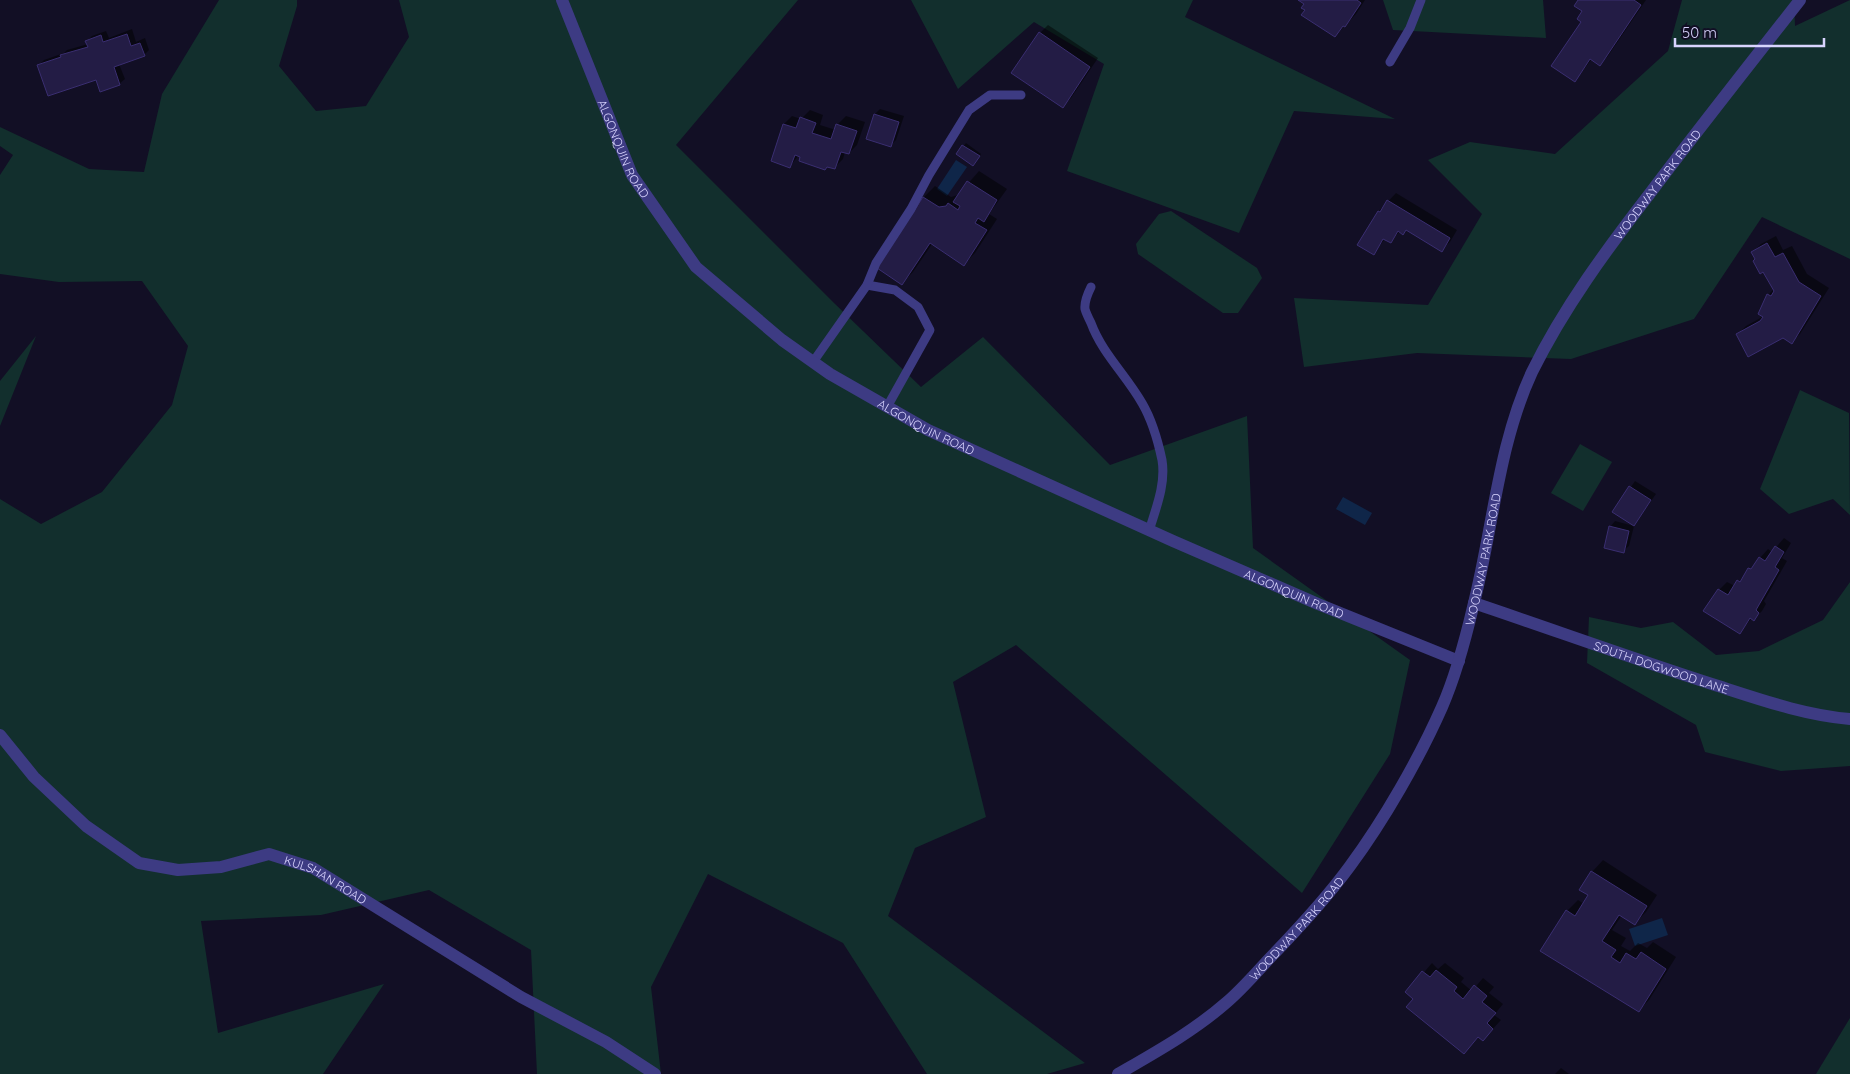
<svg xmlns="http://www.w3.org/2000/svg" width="1850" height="1074" viewBox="0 0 1850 1074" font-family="Quicksand,sans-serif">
	<rect width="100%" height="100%" fill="#120f25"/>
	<g fill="#122f2d">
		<path d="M 219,0 L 297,0 L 297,6 L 279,66 L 316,111 L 366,106 L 409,37 L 399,0 L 798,0 L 676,145 L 834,303 L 921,387 L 983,337 L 1110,465 L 1247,416 L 1253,548 L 1410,660 L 1390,754 L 1302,893 L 1016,645 L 953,682 L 986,817 L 915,848 L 888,916 L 1085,1063 L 1047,1074 L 927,1074 L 843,943 L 708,874 L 651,987 L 661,1074 L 537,1074 L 531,950 L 429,890 L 321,915 L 201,921 L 218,1033 L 384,984 L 323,1074 L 0,1074 L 0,499 L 41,524 L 102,492 L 172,405 L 188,346 L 142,281 L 59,282 L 0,274 L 0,175 L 13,155 L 0,146 L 0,127 L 89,169 L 144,172 L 162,94 Z"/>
		<path d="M 911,0 L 1193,0 L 1185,17 L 1395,119 L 1294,111 L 1239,233 L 1067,171 L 1104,64 L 1034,22 L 958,89 Z"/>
		<path d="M 1383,0 L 1543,0 L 1546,38 L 1393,30 Z"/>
		<path d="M 1682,0 L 1794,0 L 1795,26 L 1850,0 L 1850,259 L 1762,217 L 1694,319 L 1571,359 L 1417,353 L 1304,367 L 1294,298 L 1428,305 L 1482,214 L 1428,160 L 1470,142 L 1555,154 L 1668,51 Z"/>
		<path d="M 1171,211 L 1257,268 L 1262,278 L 1238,313 L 1223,313 L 1138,254 L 1136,244 L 1159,214 Z"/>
		<path d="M 36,336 L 0,426 L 0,381 Z"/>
		<path d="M 1800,390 L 1849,413 L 1850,515 L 1833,499 L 1789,514 L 1760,489 Z"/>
		<path d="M 1580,444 L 1612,462 L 1583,511 L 1551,493 Z"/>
		<path d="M 1850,582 L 1850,766 L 1781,771 L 1705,752 L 1696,725 L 1587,663 L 1589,617 L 1641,628 L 1673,622 L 1716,655 L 1759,651 L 1823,620 Z"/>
		<path d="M 1850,1018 L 1850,1074 L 1816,1074 Z"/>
	</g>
	<g fill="#0f2649">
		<path d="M 956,160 L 967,167 L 947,196 L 937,189 Z"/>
		<path d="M 1343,497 L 1372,513 L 1365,525 L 1336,509 Z"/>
		<path d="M 1662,918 L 1668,935 L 1635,946 L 1629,929 Z"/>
	</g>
	<g fill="#0007">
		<path d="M 1300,0 L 1365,0 L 1356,14 L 1335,36 L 1306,10 L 1305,4 Z"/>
		<path d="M 1580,0 L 1646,0 L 1608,56 L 1600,64 L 1592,59 L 1575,80 L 1584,11 Z"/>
		<path d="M 1048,25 L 1098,58 L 1071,98 L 1063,106 L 1040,33 Z"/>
		<path d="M 132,29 L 136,42 L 145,38 L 149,50 L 144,55 L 119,64 L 125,79 L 119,84 L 38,66 L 44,60 L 64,53 L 67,50 L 88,44 L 87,41 L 92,36 L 106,31 L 109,38 Z"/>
		<path d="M 880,109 L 904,116 L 896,140 L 890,146 L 867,138 L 875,114 Z"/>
		<path d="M 810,110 L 823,115 L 820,125 L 836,130 L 838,124 L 846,116 L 865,122 L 857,145 L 849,153 L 845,152 L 843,159 L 834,168 L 799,155 L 790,166 L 784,124 L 792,116 L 801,119 Z"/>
		<path d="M 966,143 L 981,154 L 975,162 L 958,154 Z"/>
		<path d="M 979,171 L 1007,189 L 989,214 L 997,219 L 975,253 L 964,264 L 932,244 L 913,272 L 902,283 L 879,268 L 924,197 L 935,186 L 951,197 L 958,195 Z"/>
		<path d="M 1396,193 L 1457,230 L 1450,242 L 1441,250 L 1407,229 L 1403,233 L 1400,231 L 1391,241 L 1386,238 L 1373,253 L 1359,244 L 1379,211 Z"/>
		<path d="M 1776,236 L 1783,250 L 1792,246 L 1807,274 L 1829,288 L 1800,334 L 1791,342 L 1783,337 L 1738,334 L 1746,326 L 1764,316 L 1768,295 L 1774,289 L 1753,252 L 1761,244 Z"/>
		<path d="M 1635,481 L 1656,494 L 1634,525 L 1614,512 Z"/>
		<path d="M 1615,521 L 1634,526 L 1629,546 L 1623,551 L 1610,527 Z"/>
		<path d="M 1784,538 L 1791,543 L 1782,558 L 1787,561 L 1764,601 L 1766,604 L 1762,611 L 1754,619 L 1752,618 L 1740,632 L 1719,590 L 1727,582 L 1735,586 L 1768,549 L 1772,552 Z"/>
		<path d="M 1603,860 L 1657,895 L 1646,912 L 1635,923 L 1622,915 L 1612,930 L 1626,938 L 1621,946 L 1630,951 L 1638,943 L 1647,948 L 1653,942 L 1676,957 L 1649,1000 L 1638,1011 L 1567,911 L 1578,900 L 1584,904 L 1590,895 L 1581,889 L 1592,872 Z"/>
		<path d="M 1432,963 L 1438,969 L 1445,963 L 1464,978 L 1461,982 L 1472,991 L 1483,978 L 1494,987 L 1489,993 L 1503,1004 L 1494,1015 L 1501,1020 L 1491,1031 L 1479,1036 L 1464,1053 L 1407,992 Z"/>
		<path d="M 1561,1068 L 1569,1074 L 1555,1074 Z"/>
	</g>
	<g fill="#231c45" stroke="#3a2e71">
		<path d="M 1298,0 L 1357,0 L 1361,3 L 1345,27 L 1343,26 L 1335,37 L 1301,15 L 1305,10 L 1301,8 L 1304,4 Z"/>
		<path d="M 1578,0 L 1634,0 L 1641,5 L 1600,66 L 1590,59 L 1575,82 L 1551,66 L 1581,22 L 1577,19 L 1582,11 L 1574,6 Z"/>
		<path d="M 1039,32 L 1090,67 L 1063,108 L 1011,73 Z"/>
		<path d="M 127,34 L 131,46 L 140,43 L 145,56 L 114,67 L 120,85 L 100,92 L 96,80 L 48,96 L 37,65 L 61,57 L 60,55 L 88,47 L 85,41 L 101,35 L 103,42 Z"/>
		<path d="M 874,114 L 899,122 L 891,147 L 866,139 Z"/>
		<path d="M 800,117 L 816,123 L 812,133 L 831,139 L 836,124 L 857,131 L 849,154 L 841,152 L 835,169 L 827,167 L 825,170 L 799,161 L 800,157 L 795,155 L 790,168 L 771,161 L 783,124 L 796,128 Z"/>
		<path d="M 962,145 L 980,156 L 973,166 L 956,154 Z"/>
		<path d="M 967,181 L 997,200 L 984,222 L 978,218 L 975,223 L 987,230 L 964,266 L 930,243 L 902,285 L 877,268 L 923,197 L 939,207 L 946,206 L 948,203 L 958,210 L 960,206 L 953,202 Z"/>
		<path d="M 1387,200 L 1450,238 L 1442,252 L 1406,230 L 1403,235 L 1398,231 L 1391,243 L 1383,239 L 1374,255 L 1357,245 L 1378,211 L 1380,212 Z"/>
		<path d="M 1767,243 L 1775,257 L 1783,253 L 1799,282 L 1821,296 L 1792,344 L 1783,338 L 1748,357 L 1736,334 L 1760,321 L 1763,317 L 1758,314 L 1767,294 L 1771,296 L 1774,291 L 1763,272 L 1760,274 L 1753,261 L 1755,259 L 1751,252 Z"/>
		<path d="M 1629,486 L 1651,500 L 1634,526 L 1612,512 Z"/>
		<path d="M 1609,526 L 1629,531 L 1624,553 L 1604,548 Z"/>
		<path d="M 1775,546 L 1784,552 L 1775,567 L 1779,570 L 1756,610 L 1759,613 L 1754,621 L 1750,618 L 1740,634 L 1703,611 L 1718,589 L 1728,595 L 1737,580 L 1740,582 L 1748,568 L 1751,569 L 1759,557 L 1765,561 Z"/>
		<path d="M 1591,871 L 1647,906 L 1635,925 L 1619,915 L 1602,941 L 1616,950 L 1611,957 L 1620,963 L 1626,953 L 1636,959 L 1641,952 L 1666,969 L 1639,1012 L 1540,951 L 1566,910 L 1575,916 L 1588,895 L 1579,890 Z"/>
		<path d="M 1436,970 L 1457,987 L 1454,991 L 1463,999 L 1474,985 L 1487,996 L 1482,1002 L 1496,1013 L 1487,1023 L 1493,1029 L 1483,1041 L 1478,1037 L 1464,1054 L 1406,1007 L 1413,999 L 1405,992 L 1422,971 L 1430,977 Z"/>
	</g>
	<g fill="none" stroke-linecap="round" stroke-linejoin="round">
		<g stroke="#3d3b83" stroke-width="9">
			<path d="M 1390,62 L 1410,28 L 1421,0"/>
			<path d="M 867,285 L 895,290 L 918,307 L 930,330 L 887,407"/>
			<path d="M 1091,287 C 1088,293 1084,301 1085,309 C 1086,313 1089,319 1091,323 C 1102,353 1126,375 1142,403 C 1152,420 1158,441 1162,460 C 1166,484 1156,508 1149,531"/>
			<path d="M 813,362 L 867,285 L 876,263 L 911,209 L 929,175 L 969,110 L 990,95 L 1021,95"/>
		</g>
		<g stroke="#3d3b83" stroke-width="12">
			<path id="s1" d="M 562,0 L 632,175 L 696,267 L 782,340 L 830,374 L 928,430 L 1173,541 L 1318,604 L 1459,661"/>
			<path id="s2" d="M 1474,603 C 1554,630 1634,659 1715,685 C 1759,699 1803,715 1850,719"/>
			<path id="s3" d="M 0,735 L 34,777 L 86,826 L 139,863 L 178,870 L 221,867 L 269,854 L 313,868 L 521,997 L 606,1042 L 655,1074"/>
		</g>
		<path stroke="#3d3b83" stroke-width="12" id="s4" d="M 1118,1074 C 1156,1052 1194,1031 1227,1002 C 1242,989 1255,974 1268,960 C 1297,930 1326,899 1350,866 C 1384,820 1419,759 1442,707 C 1456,675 1465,641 1473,607 C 1493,529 1498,445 1532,372 C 1564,307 1607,249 1651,192 C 1700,127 1750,64 1800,0"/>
	</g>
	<g text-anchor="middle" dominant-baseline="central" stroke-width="5" stroke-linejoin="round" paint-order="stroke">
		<g font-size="12" fill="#d8d4fe" stroke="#120f25">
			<text stroke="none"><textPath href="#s1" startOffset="161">ALGONQUIN ROAD</textPath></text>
			<text stroke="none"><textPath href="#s4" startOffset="1072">WOODWAY PARK ROAD</textPath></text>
			<text stroke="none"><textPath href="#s1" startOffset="582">ALGONQUIN ROAD</textPath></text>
			<text stroke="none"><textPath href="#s4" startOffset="652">WOODWAY PARK ROAD</textPath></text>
			<text stroke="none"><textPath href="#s1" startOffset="986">ALGONQUIN ROAD</textPath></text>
			<text stroke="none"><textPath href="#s2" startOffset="198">SOUTH DOGWOOD LANE</textPath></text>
			<text stroke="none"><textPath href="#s3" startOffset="385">KULSHAN ROAD</textPath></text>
			<text stroke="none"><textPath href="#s4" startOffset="232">WOODWAY PARK ROAD</textPath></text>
		</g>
	</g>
	<path d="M1675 38v8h149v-8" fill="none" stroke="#d8d4fe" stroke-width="2.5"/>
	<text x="1682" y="38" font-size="15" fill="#d8d4fe" stroke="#120f25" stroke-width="4" paint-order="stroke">50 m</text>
</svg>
